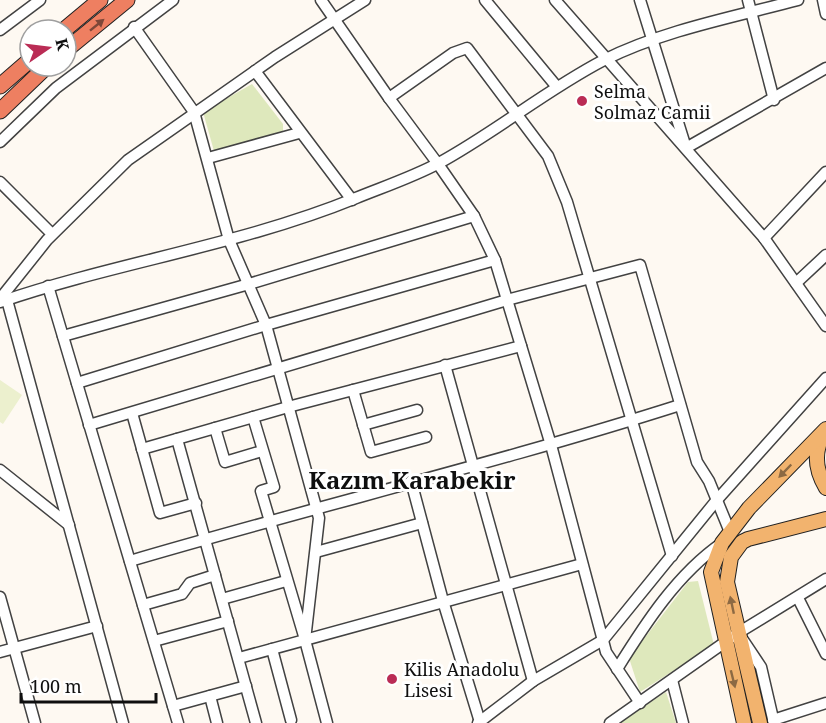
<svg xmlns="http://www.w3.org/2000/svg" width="826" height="723" viewBox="0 0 826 723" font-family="'Noto Serif',serif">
	<rect width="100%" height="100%" fill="#fef9f2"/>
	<g fill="#dee8bc">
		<path d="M 252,84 L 283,124 L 283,132 L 214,151 L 203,112 Z"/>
		<path d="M 698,581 L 714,645 L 640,692 L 629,658 L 688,582 Z"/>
		<path d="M 666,692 L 676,723 L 619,723 Z"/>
	</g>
	<path fill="#ecf0ce" d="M 0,380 L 22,395 L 3,424 L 0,422 Z"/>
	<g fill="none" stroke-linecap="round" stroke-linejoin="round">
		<g stroke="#424242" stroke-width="13">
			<g id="minor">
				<path d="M 321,0 L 389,98 L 438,164 L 474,216 L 495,260 L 551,445 L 606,652 L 640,703"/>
				<path d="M 485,0 L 557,87"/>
				<path d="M 555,0 L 764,238 L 826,326"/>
				<path d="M 640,0 L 686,148 L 826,68"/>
				<path d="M 748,0 L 774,100"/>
				<path d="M 823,0 L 826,14"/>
				<path d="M 134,27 L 194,112 L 229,240 L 266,325 L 319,518 L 305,640 L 327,723"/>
				<path d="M 0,30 L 40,0"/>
				<path d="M 255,71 L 352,200"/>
				<path d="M 389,98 L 453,53 L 467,48 L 548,156 L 567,202 L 672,556"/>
				<path d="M 0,142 L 56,88 L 173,0"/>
				<path d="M 208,158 L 299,133"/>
				<path d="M 0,182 L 52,234"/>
				<path d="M 764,238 L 826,172"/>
				<path d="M 796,283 L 826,255"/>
				<path d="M 48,286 L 178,723"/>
				<path d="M 0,299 L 47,240 L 128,160 L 275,57 L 365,0"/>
				<path d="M 7,300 L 123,723"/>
				<path d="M 0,302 C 117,262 241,245 356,198 C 383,187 413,177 439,163 C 496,132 546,90 604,60 C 664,30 734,17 798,0"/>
				<path d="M 63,336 L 249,284 L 474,216"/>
				<path d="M 445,365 L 533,681"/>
				<path d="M 77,383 L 266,325 L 495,260"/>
				<path d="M 353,390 L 371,452 L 426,437"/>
				<path d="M 132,413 L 160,513 L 196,503"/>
				<path d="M 253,417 L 274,487 L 261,491 L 304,636"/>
				<path d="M 89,425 L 507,300 L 640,265 L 697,462 L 709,481 L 730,532"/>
				<path d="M 363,425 L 417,410"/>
				<path d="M 215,428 L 225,462 L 262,451"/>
				<path d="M 177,439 L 256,723"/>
				<path d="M 142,449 L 288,407 L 521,346"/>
				<path d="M 0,470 L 69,525"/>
				<path d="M 411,481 L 443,601 L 480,722"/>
				<path d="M 316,552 L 422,523"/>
				<path d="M 130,561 C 313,507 498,463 680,405"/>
				<path d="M 0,597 L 35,723"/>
				<path d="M 798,598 L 826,654"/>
				<path d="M 222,599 L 286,581"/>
				<path d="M 143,605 L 182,594 L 190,583 L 215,575"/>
				<path d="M 743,640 L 761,667 L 774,723"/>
				<path d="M 154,641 L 228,621"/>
				<path d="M 272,649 L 291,720"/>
				<path d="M 0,652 L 97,626"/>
				<path d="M 239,658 L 582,564"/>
				<path d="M 617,669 C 645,624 677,574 722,543"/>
				<path d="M 672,680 L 683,723"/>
				<path d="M 210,696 L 217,723"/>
				<path d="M 173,706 L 246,686"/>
				<path d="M 773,720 L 826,703"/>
				<path d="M 478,723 L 533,681 L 603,640 L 716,501 L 826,378"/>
				<path d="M 610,723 L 738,633 L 826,579"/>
			</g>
		</g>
		<g stroke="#202020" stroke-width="16">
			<g id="major">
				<path d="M 824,434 C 813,452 816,471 826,488"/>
				<path d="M 744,723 L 711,572 L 722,543 L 749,508 L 826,429"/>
				<path d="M 760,723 L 727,582 L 731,557 L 742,542 L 748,539 L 826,519"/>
			</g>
		</g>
		<g stroke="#202020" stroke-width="17">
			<g id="highway">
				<path d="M 64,30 L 100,0"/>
				<path d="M 66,50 L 127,0"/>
				<path d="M 0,86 L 30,60"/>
				<path d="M 0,111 L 47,66"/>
			</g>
		</g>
		<use href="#minor" stroke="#fff" stroke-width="10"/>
		<use href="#major" stroke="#f2b36e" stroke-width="14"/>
		<use href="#highway" stroke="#ee7f61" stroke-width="15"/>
	</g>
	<defs><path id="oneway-solid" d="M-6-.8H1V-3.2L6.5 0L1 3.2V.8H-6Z" transform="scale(1.5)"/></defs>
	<use fill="#7e4738" href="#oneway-solid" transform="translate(97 25) rotate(-39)"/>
	<g fill="#8c6943">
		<use href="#oneway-solid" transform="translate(785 471) rotate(134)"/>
		<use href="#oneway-solid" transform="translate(732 605) rotate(-102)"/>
		<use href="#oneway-solid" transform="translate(733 679) rotate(76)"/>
	</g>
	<g fill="#ba2c55" stroke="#fff" stroke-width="2">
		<circle cx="582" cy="101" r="6"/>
		<circle cx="392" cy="679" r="6"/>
	</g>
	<g text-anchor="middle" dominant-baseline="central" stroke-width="6" stroke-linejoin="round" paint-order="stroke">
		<g font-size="18" fill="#0f0f0f" stroke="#fff" text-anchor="start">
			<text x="594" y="91">Selma<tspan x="594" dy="21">Solmaz Camii</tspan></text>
			<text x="404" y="669">Kilis Anadolu<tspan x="404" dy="21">Lisesi</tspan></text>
		</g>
		<g font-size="24" font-weight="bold" fill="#0f0f0f" stroke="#fff">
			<text x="412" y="479">Kazım Karabekir</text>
		</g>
	</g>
	<g transform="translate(48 48) rotate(76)"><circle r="28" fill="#ffffff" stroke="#9f9f9f" stroke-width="1.5"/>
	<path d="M0-4.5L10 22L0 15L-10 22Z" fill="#ba2c55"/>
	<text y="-9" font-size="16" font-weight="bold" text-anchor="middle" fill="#0f0f0f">K</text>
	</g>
	<path d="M21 693v9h135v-9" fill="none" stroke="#0f0f0f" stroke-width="3"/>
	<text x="30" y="693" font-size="18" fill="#0f0f0f" stroke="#ffffff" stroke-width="4.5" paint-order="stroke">100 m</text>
</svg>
